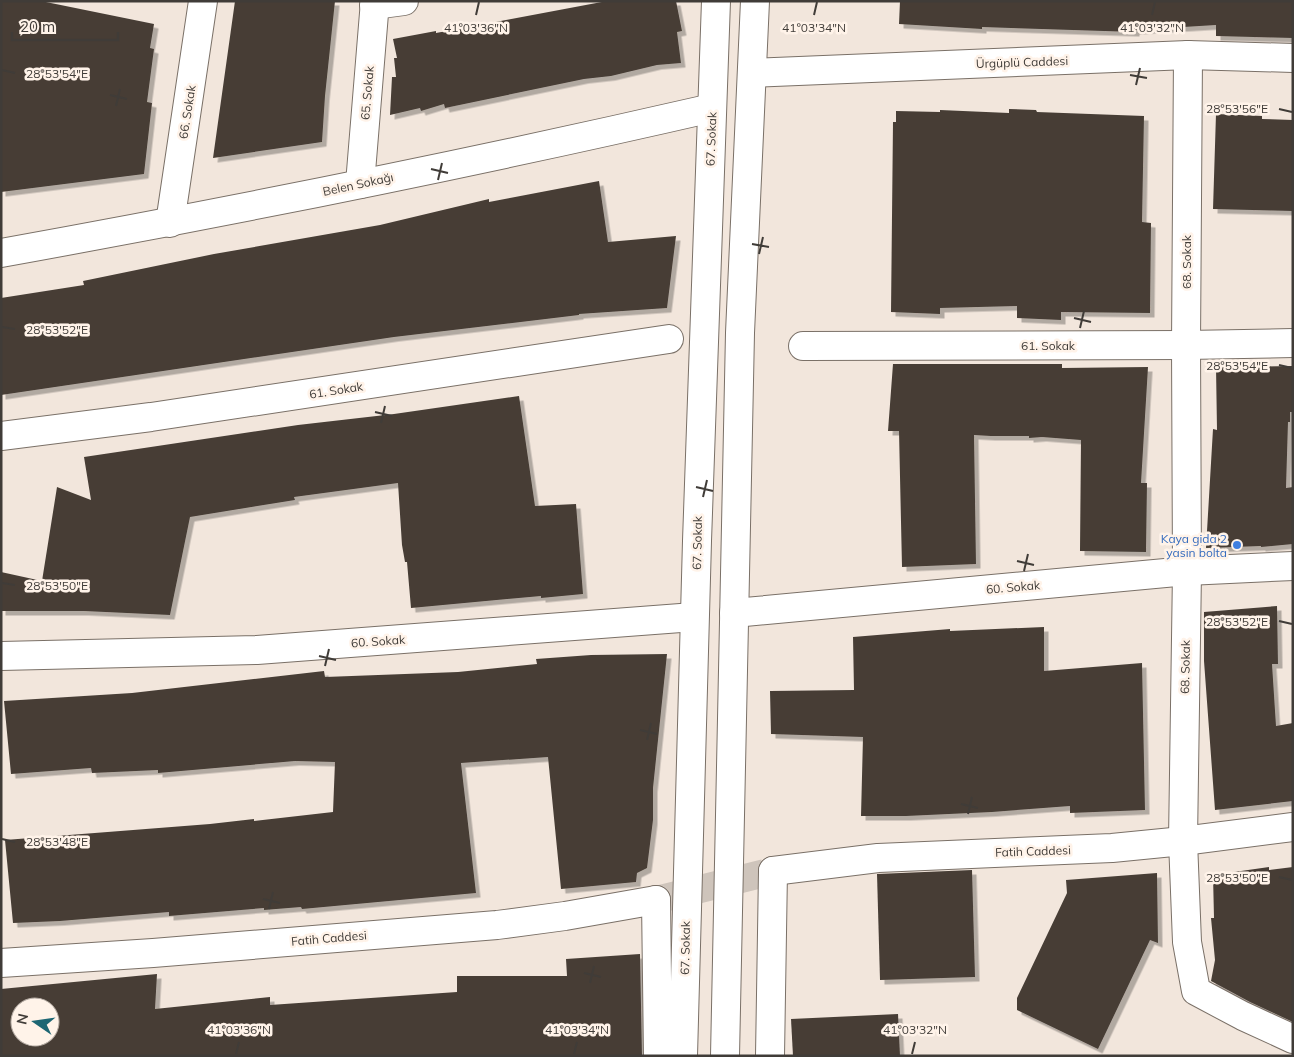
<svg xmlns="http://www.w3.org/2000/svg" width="1294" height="1057" viewBox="0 0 1294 1057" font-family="Mulish,sans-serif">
	<defs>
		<filter id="shadow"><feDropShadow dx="4.5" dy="4.5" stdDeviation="0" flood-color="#0004"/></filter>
	</defs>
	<rect width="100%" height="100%" fill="#f2e6dc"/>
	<g fill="#473e36" fill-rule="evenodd" filter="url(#shadow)">
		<path d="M 1,1 L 41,1 L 154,24 L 150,48 L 154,49 L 147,102 L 152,103 L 144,174 L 1,192 Z"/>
		<path d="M 235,1 L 335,1 L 325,96 L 322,142 L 213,158 Z"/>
		<path d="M 607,1 L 676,1 L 682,31 L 677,32 L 681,63 L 657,65 L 611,76 L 584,79 L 445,108 L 444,104 L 421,111 L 420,108 L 390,115 L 392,77 L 396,77 L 394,58 L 397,58 L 393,39 L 436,31 L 436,33 Z"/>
		<path d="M 900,1 L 1293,1 L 1293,38 L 1216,36 L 1216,25 L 1135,30 L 1135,32 L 982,27 L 982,29 L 899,24 Z"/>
		<path d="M 1009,109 L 1036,110 L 1037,112 L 1144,116 L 1142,222 L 1151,223 L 1150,313 L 1061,312 L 1061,320 L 1017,318 L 1017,306 L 940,308 L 940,314 L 891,312 L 893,122 L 896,122 L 896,111 L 940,112 L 940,110 L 1009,113 Z"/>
		<path d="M 1216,114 L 1262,116 L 1262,119 L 1293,120 L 1293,211 L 1213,209 Z"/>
		<path d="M 599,181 L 608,242 L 676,236 L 667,308 L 579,314 L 579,315 L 394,337 L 1,395 L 1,298 L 84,285 L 83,281 L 214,254 L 380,225 L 489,199 L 489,202 Z"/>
		<path d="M 893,364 L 1062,364 L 1062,368 L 1148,367 L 1141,483 L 1147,483 L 1146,552 L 1080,551 L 1081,440 L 1042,437 L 1029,438 L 1029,436 L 991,436 L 974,435 L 976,564 L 902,567 L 899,431 L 888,431 Z"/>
		<path d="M 1293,366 L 1293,412 L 1290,412 L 1290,422 L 1288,422 L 1286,488 L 1293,487 L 1293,544 L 1261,547 L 1261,546 L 1206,548 L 1213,429 L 1217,430 L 1216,367 Z"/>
		<path d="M 519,396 L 535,506 L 576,504 L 583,594 L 541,598 L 541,596 L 411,608 L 407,562 L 405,562 L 402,545 L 398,483 L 294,497 L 295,500 L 190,517 L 170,615 L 84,611 L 1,611 L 1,572 L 42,581 L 57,487 L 91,500 L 84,457 L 298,425 L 394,414 Z"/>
		<path d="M 1277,606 L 1278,664 L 1272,664 L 1276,726 L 1293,723 L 1293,801 L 1215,810 L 1204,661 L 1204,612 Z"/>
		<path d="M 1044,627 L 1044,671 L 1142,663 L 1145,810 L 1070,813 L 1070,806 L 992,812 L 906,816 L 861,816 L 863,737 L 771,734 L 770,691 L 854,690 L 853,637 L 950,629 L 950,631 Z"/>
		<path d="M 667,654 L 653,788 L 653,820 L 647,868 L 637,873 L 636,882 L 561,889 L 548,757 L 461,763 L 476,893 L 302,909 L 301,907 L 264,910 L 264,908 L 169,916 L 169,912 L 60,921 L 13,923 L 5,840 L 210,824 L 254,819 L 254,821 L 333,812 L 335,762 L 295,761 L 158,773 L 158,770 L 92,773 L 91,768 L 11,774 L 4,701 L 132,693 L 324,671 L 325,677 L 458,672 L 537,664 L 536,659 L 591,655 Z"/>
		<path d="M 1269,867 L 1269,870 L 1293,867 L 1293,1022 L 1250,1002 L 1211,981 L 1215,960 L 1211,918 L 1214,918 L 1213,875 Z"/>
		<path d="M 972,870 L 975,977 L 880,980 L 877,874 Z"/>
		<path d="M 1157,873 L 1158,943 L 1150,940 L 1098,1049 L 1017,1010 L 1017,998 L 1067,893 L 1066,880 Z"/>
		<path d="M 640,954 L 642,1056 L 1,1056 L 1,989 L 157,974 L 155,1009 L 270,997 L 270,1005 L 457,992 L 457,976 L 567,976 L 566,959 ZM 20,1007 L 50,1007 L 50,1037 L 20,1037 Z"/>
		<path d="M 898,1014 L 900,1056 L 793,1056 L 791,1019 Z"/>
	</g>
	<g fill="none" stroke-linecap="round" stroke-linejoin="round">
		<path stroke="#cec4bb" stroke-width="28" stroke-dasharray="28 14" stroke-linecap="butt" d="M 656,900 L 773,871"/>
		<g stroke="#7a7067" stroke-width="30">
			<path id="pedestrian" d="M 770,1056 L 773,871"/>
		</g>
		<g stroke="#7a7067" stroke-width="30">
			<g id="minor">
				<path d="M 374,5 L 404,1"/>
				<path d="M 1188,55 L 1186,345 L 1187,571 L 1183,841 L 1187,942 L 1196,991 L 1243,1016 L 1293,1039"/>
				<path d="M 752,73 L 1188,55 L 1293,58"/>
				<path d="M 360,184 L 375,1"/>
				<path d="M 170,223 L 203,1"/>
				<path d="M 1,253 C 239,210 477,162 712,108"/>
				<path d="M 803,346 L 1186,345 L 1293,343"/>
				<path d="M 1,436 L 151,417 L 669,339"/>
				<path d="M 734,613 L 1187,571 L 1293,566"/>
				<path d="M 1,656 L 257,650 L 694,617"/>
				<path d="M 656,900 L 658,1056"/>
			</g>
		</g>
		<g stroke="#7a7067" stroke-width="30">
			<g id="tertiary">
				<path d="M 773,871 L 878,858 L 1112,848 L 1183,841 L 1293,827"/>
				<path d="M 1,963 L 153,953 L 497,925 L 565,916 L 656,900"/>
			</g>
		</g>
		<g stroke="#7a7067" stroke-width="30">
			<g id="primary">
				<path d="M 683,1056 L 697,541 L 716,1"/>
				<path d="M 725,1056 L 740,333 L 755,1"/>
			</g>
		</g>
		<use href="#pedestrian" stroke="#fff" stroke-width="28"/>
		<use href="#minor" stroke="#fff" stroke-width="28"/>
		<use href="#tertiary" stroke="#fff" stroke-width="28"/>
		<use href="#primary" stroke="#fff" stroke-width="28"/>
	</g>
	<path fill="none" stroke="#403c38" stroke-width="2" d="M 476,15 L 479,2M 814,15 L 817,2M 1152,15 L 1155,2M 2,70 L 15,73M 1130,75 L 1147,78M 1136,85 L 1140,68M 110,95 L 127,99M 116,106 L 120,89M 1279,109 L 1292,112M 431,169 L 448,173M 438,180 L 442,163M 752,244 L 769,247M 759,254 L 763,237M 1074,318 L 1091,322M 2,327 L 15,329M 1080,328 L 1084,311M 1279,365 L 1292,368M 375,412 L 392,416M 381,423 L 385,406M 696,487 L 713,491M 703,497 L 707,480M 1017,561 L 1034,565M 1024,571 L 1028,554M 2,583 L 15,585M 1279,621 L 1292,624M 319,656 L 336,660M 325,666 L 329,649M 640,730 L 657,734M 647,740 L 651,723M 961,804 L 978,808M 968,814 L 972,797M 2,839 L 15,842M 1279,877 L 1292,880M 263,899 L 280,903M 269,909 L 273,892M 584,973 L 601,977M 590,983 L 594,966M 236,1054 L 239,1042M 574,1054 L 577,1042M 912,1054 L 915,1042"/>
	<circle fill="#3f7fe0" stroke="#fff3e9" stroke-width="2" cx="1237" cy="545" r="5"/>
	<g text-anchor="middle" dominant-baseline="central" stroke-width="5" stroke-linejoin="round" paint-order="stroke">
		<g font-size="12" fill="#403c38" stroke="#fff3e9">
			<text transform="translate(1022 62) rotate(-2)">Ürgüplü Caddesi</text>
			<text transform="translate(367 93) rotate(-85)">65. Sokak</text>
			<text transform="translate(187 112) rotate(-81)">66. Sokak</text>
			<text transform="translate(711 139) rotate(-88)">67. Sokak</text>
			<text transform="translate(358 184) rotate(-12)">Belen Sokağı</text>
			<text transform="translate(1186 262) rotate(-90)">68. Sokak</text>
			<text x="1048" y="345">61. Sokak</text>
			<text transform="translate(336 390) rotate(-9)">61. Sokak</text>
			<text transform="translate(697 543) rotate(-89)">67. Sokak</text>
			<text transform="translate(1013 587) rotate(-5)">60. Sokak</text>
			<text transform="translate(378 641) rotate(-4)">60. Sokak</text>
			<text transform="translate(1185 667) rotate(-89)">68. Sokak</text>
			<text transform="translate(1033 851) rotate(-2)">Fatih Caddesi</text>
			<text transform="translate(329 938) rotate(-5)">Fatih Caddesi</text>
			<text transform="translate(685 948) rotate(-89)">67. Sokak</text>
		</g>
		<g font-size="12" fill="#366cbe" stroke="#fff3e9" text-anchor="end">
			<text x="1227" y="538">Kaya gida 2<tspan x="1227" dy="14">yasin bolta</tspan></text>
		</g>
	</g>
	<g font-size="12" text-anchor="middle" fill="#403c38" stroke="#fff3e9" stroke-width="5" stroke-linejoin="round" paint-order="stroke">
		<text x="476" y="32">41°03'36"N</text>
		<text x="814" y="32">41°03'34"N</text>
		<text x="1152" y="32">41°03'32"N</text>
		<text x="57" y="78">28°53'54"E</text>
		<text x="1237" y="113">28°53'56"E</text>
		<text x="57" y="334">28°53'52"E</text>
		<text x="1237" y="370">28°53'54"E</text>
		<text x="57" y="590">28°53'50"E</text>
		<text x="1237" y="626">28°53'52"E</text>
		<text x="57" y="846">28°53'48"E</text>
		<text x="1237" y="882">28°53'50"E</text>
		<text x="239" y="1034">41°03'36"N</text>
		<text x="577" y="1034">41°03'34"N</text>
		<text x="915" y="1034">41°03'32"N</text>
	</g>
	<rect width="1294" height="1057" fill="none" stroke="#403c38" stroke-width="5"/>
	<g transform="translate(35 1022) rotate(283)"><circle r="24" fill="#fff3e9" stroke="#b3aaa2"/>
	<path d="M0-4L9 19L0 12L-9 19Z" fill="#1d6673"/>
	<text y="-8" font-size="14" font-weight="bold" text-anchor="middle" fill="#403c38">N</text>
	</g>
	<path d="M12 32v8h106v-8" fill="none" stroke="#403c38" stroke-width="2.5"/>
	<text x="20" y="32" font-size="15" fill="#403c38" stroke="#fff3e9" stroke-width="4" paint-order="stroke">20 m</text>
</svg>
